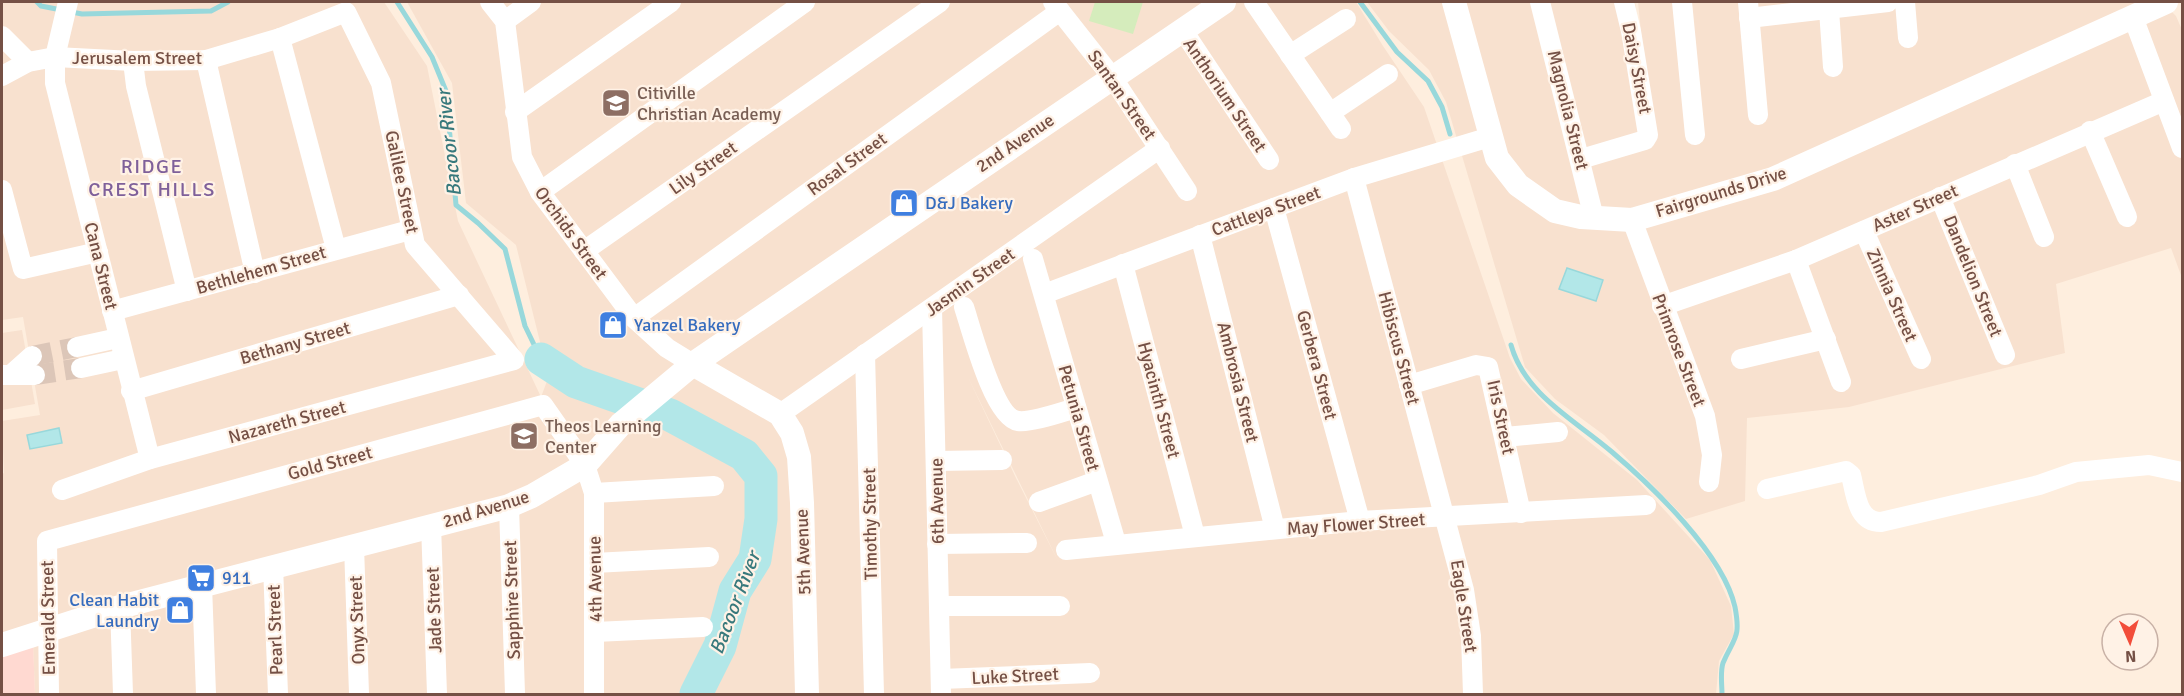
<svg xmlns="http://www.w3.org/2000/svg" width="2184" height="696" viewBox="0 0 2184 696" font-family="Signika,sans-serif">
	<rect width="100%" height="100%" fill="#feeede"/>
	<g fill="#f8e1cf" fill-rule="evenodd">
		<path d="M 2,2 L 384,2 L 427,66 L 458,221 L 541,397 L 555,360 L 541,346 L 516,245 L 466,203 L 452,83 L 407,2 L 1356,2 L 1383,46 L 1424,107 L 1510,358 L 1521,379 L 1553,413 L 1637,480 L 1710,560 L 1731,606 L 1734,634 L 1719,661 L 1716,694 L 35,694 L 33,642 L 2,652 L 2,474 L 4,473 L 2,421 L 40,415 L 23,317 L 2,320 ZM 967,375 L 1059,563 L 1015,476 Z"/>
		<path d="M 1367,2 L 1635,2 L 1651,132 L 1638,2 L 2162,2 L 2176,16 L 2182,30 L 2182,278 L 2171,248 L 2056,284 L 2065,353 L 1849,407 L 1747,418 L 1745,501 L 1686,519 L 1604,435 L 1555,399 L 1525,367 L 1446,102 L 1429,70 L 1389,31 Z"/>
		<path d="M 22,330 L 35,404 L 2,410 L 2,333 Z"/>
	</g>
	<path fill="#ffd9d1" d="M 33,641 L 35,694 L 2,694 L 2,652 Z"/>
	<path fill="#d5ecbc" d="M 1095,2 L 1143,2 L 1133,34 L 1089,21 Z"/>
	<g fill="#b2e7e8" stroke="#98d8db" stroke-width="1.5">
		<path d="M 1567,268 L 1603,280 L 1596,301 L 1559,289 Z"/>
		<path d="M 59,428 L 62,443 L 30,449 L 27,435 Z"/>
	</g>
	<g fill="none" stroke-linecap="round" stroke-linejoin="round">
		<g stroke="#98d8db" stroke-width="5">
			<path d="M 37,2 L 41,6 L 82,14 L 211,11 L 228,2"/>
			<path d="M 397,2 L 432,57 L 446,91 L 456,205 L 478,223 L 505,249 L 525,326 L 541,359"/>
			<path d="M 1360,2 L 1397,52 L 1428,81 L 1442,107 L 1450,134"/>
			<path d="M 1511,345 C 1525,395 1575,420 1612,452 C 1653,487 1723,554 1735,607 C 1741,639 1734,637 1723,663 C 1720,672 1722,685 1722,694"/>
		</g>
		<path stroke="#b2e7e8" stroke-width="33" d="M 541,359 L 576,382 L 670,415 L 744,455 L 761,476 L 761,519 L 755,559 L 735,591 L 720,646 L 696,694"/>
		<g stroke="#dcc6b8" stroke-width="20" stroke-dasharray="20 10" stroke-linecap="butt">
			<path d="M 32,356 L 77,347"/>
			<path d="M 35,375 L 81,368"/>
		</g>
		<g stroke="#fff" stroke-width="20">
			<path d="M 68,2 L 55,57 L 55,83 L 150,459"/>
			<path d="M 490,2 L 505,21 L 522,157 L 540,192 L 634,318 L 667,348 L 693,364"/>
			<path d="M 1053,2 L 1112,77 L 1187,191"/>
			<path d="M 1254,2 L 1341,129"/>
			<path d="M 1540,2 L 1594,218"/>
			<path d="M 1682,2 L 1695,135"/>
			<path d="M 1748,2 L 1758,115"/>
			<path d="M 1905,2 L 1908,38"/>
			<path d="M 1829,10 L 1833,67"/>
			<path d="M 2133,17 L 2182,148"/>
			<path d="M 1749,18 L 1888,2"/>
			<path d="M 505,21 L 531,2"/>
			<path d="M 1182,29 L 1269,160"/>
			<path d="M 2,36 L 28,62"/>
			<path d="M 280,38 L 336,249"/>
			<path d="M 1290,55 L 1346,19"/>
			<path d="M 206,60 L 255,273"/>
			<path d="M 133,61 L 136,86 L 187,291"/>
			<path d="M 2,76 L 28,62 L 55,57 L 133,61 L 206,60 L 280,38 L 346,12 L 381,83 L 415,245 L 514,360 L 150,459 L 62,490"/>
			<path d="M 515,112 L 671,2"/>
			<path d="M 1330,113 L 1388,74"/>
			<path d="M 2090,131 L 2127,217"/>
			<path d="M 1581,159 L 1645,140 L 1648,135 L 1631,31 L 1624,2"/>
			<path d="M 2015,164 L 2044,237"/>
			<path d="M 1354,178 L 1464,590 L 1471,636 L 1473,694"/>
			<path d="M 2,190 L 23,269 L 98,252"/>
			<path d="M 540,192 L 805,2"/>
			<path d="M 1940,197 L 2005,355"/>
			<path d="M 1274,208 L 1360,521"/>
			<path d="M 1632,220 L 1705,416 L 1712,455 L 1709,482"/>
			<path d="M 1864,231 L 1921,359"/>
			<path d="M 1200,235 L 1275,529"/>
			<path d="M 584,251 L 940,2"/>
			<path d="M 1033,259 L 1116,543"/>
			<path d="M 1796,260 L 1841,382"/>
			<path d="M 1123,264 L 1195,536"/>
			<path d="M 1044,294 L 1354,178 L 1490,137"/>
			<path d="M 1662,306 L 1796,260 L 2164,101"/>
			<path d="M 964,307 C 971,328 994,418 1018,421 C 1031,423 1062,412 1076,408"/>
			<path d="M 932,308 L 941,694"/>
			<path d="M 112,311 L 410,230"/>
			<path d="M 634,318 L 1060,11"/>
			<path d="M 77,347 L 118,338"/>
			<path d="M 865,354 L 874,694"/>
			<path d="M 1741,359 L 1826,339"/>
			<path d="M 81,368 L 123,359"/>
			<path d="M 13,373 L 32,356"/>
			<path d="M 2,375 L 35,375"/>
			<path d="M 1409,385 L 1476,365 L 1488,367 L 1521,513"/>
			<path d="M 131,391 L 459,295"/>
			<path d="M 780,414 L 1160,148"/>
			<path d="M 1505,437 L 1558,432"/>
			<path d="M 936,461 L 1002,460"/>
			<path d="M 1767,489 L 1846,471 L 1851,475 C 1856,495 1857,522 1881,522 L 2039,485 L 2076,472 L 2149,465 L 2182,472"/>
			<path d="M 594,493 L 714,486"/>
			<path d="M 1039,502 L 1097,481"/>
			<path d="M 509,506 L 515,694"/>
			<path d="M 431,525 L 437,694"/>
			<path d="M 937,544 L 1027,543"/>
			<path d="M 354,546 L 359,694"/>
			<path d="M 1066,550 L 1360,521 L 1646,505"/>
			<path d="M 594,563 L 709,557"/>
			<path d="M 273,566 L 278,694"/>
			<path d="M 202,585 L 206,694"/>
			<path d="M 939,606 L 1060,606"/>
			<path d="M 120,607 L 123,694"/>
			<path d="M 595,632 L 703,627"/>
			<path d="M 941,679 L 1090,673"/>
			<path d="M 49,694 L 47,541 L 543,405 L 585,465 L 594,493 L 594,694"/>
		</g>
		<g stroke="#fff" stroke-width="24">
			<path d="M 1454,2 L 1497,158 L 1518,185 L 1555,211 L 1581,217 L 1632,220 L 1773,179 L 2166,2"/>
			<path d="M 693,364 L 780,414 L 792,433 L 799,457 L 802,503 L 807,694"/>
			<path d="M 2,645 L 120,607 L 509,506 L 532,496 L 585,465 L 621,424 L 693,364 L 1224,2"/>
		</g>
	</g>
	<defs>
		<g id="school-square" transform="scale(1.5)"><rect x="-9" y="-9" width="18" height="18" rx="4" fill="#8d6e63" stroke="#fff2e6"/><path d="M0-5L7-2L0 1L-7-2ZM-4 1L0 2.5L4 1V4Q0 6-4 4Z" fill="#fff"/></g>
		<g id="shop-square" transform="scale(1.5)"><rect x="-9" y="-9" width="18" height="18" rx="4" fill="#3f7fe0" stroke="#fff2e6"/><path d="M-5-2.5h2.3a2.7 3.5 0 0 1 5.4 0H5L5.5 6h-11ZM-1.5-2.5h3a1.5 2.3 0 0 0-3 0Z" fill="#fff"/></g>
		<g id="supermarket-square" transform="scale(1.5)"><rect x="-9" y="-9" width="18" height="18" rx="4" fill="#3f7fe0" stroke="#fff2e6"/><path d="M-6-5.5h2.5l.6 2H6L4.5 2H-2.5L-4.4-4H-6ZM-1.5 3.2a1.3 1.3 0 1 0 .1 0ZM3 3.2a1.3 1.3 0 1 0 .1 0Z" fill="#fff"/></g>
	</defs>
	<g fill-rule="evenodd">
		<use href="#school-square" x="616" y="103"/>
		<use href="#shop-square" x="904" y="203"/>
		<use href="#shop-square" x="613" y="325"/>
		<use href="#school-square" x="524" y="436"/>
		<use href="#supermarket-square" x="201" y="578"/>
		<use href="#shop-square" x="180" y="610"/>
	</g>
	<g text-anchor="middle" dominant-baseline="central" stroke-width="4.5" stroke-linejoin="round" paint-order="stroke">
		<g font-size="18" fill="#755045" stroke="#fff2e6">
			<text x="137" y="58">Jerusalem Street</text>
			<text transform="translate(1637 68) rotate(79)">Daisy Street</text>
			<text transform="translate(1122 95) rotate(55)">Santan Street</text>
			<text transform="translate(1225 95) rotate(56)">Anthorium Street</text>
			<text transform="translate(1568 110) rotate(76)">Magnolia Street</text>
			<text transform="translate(1015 143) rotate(-34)">2nd Avenue</text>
			<text transform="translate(847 164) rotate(-36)">Rosal Street</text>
			<text transform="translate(703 168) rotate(-35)">Lily Street</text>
			<text transform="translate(402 182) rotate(78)">Galilee Street</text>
			<text transform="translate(1721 192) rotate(-17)">Fairgrounds Drive</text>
			<text transform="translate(1915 208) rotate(-24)">Aster Street</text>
			<text transform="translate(1266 211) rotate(-20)">Cattleya Street</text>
			<text transform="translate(571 233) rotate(54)">Orchids Street</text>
			<text transform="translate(101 266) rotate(76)">Cana Street</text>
			<text transform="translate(261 270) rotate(-16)">Bethlehem Street</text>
			<text transform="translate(1973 276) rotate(68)">Dandelion Street</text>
			<text transform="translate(970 282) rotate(-35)">Jasmin Street</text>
			<text transform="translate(1892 295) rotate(66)">Zinnia Street</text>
			<text transform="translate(295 343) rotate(-16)">Bethany Street</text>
			<text transform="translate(1399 348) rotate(75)">Hibiscus Street</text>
			<text transform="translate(1679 350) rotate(69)">Primrose Street</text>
			<text transform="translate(1317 365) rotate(75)">Gerbera Street</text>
			<text transform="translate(1238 382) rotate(76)">Ambrosia Street</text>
			<text transform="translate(1159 400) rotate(75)">Hyacinth Street</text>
			<text transform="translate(1501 417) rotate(78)">Iris Street</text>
			<text transform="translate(1079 418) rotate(74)">Petunia Street</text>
			<text transform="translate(287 422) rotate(-15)">Nazareth Street</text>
			<text transform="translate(330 463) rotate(-15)">Gold Street</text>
			<text transform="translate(937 501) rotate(-91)">6th Avenue</text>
			<text transform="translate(486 509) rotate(-17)">2nd Avenue</text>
			<text transform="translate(870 524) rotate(-91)">Timothy Street</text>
			<text transform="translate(1356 524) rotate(-4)">May Flower Street</text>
			<text transform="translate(803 552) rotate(-92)">5th Avenue</text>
			<text transform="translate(595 579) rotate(-91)">4th Avenue</text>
			<text transform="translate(512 600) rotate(-92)">Sapphire Street</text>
			<text transform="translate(1464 606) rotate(81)">Eagle Street</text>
			<text transform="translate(434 610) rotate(-92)">Jade Street</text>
			<text transform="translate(48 618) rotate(-91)">Emerald Street</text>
			<text transform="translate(357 620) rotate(-92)">Onyx Street</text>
			<text transform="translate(275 630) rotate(-92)">Pearl Street</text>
			<text transform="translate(1015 676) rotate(-3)">Luke Street</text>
		</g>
		<g font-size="18" fill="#785e54" stroke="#fff2e6" text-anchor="start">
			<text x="637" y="93">Citiville<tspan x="637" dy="21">Christian Academy</tspan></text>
			<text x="545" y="426">Theos Learning<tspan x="545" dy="21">Center</tspan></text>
		</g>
		<g font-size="18" fill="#366cbe" stroke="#fff2e6" text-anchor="start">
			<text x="925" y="203">D&amp;J Bakery</text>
			<text x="634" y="325">Yanzel Bakery</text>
			<text x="222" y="578">911</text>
			<text x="159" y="600" text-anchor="end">Clean Habit<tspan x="159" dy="21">Laundry</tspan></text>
		</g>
		<g font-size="20" font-style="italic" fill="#38797c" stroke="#fff2e6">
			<text transform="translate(449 143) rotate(-96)">Bacoor River</text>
			<text transform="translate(735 603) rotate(-69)">Bacoor River</text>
		</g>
		<g font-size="20" letter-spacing="1.5" fill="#7f609a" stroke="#fff2e6">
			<text x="152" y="166">RIDGE<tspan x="152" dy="23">CREST HILLS</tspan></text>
		</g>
	</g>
	<rect width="2184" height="696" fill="none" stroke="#755045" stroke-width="6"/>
	<g transform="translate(2130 642) rotate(177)"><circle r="28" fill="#fff2e6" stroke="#c8b1a6" stroke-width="1.5"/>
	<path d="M0-4.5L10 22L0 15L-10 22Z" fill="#f24d3a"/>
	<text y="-9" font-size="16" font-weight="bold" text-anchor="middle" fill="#755045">N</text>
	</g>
</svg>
